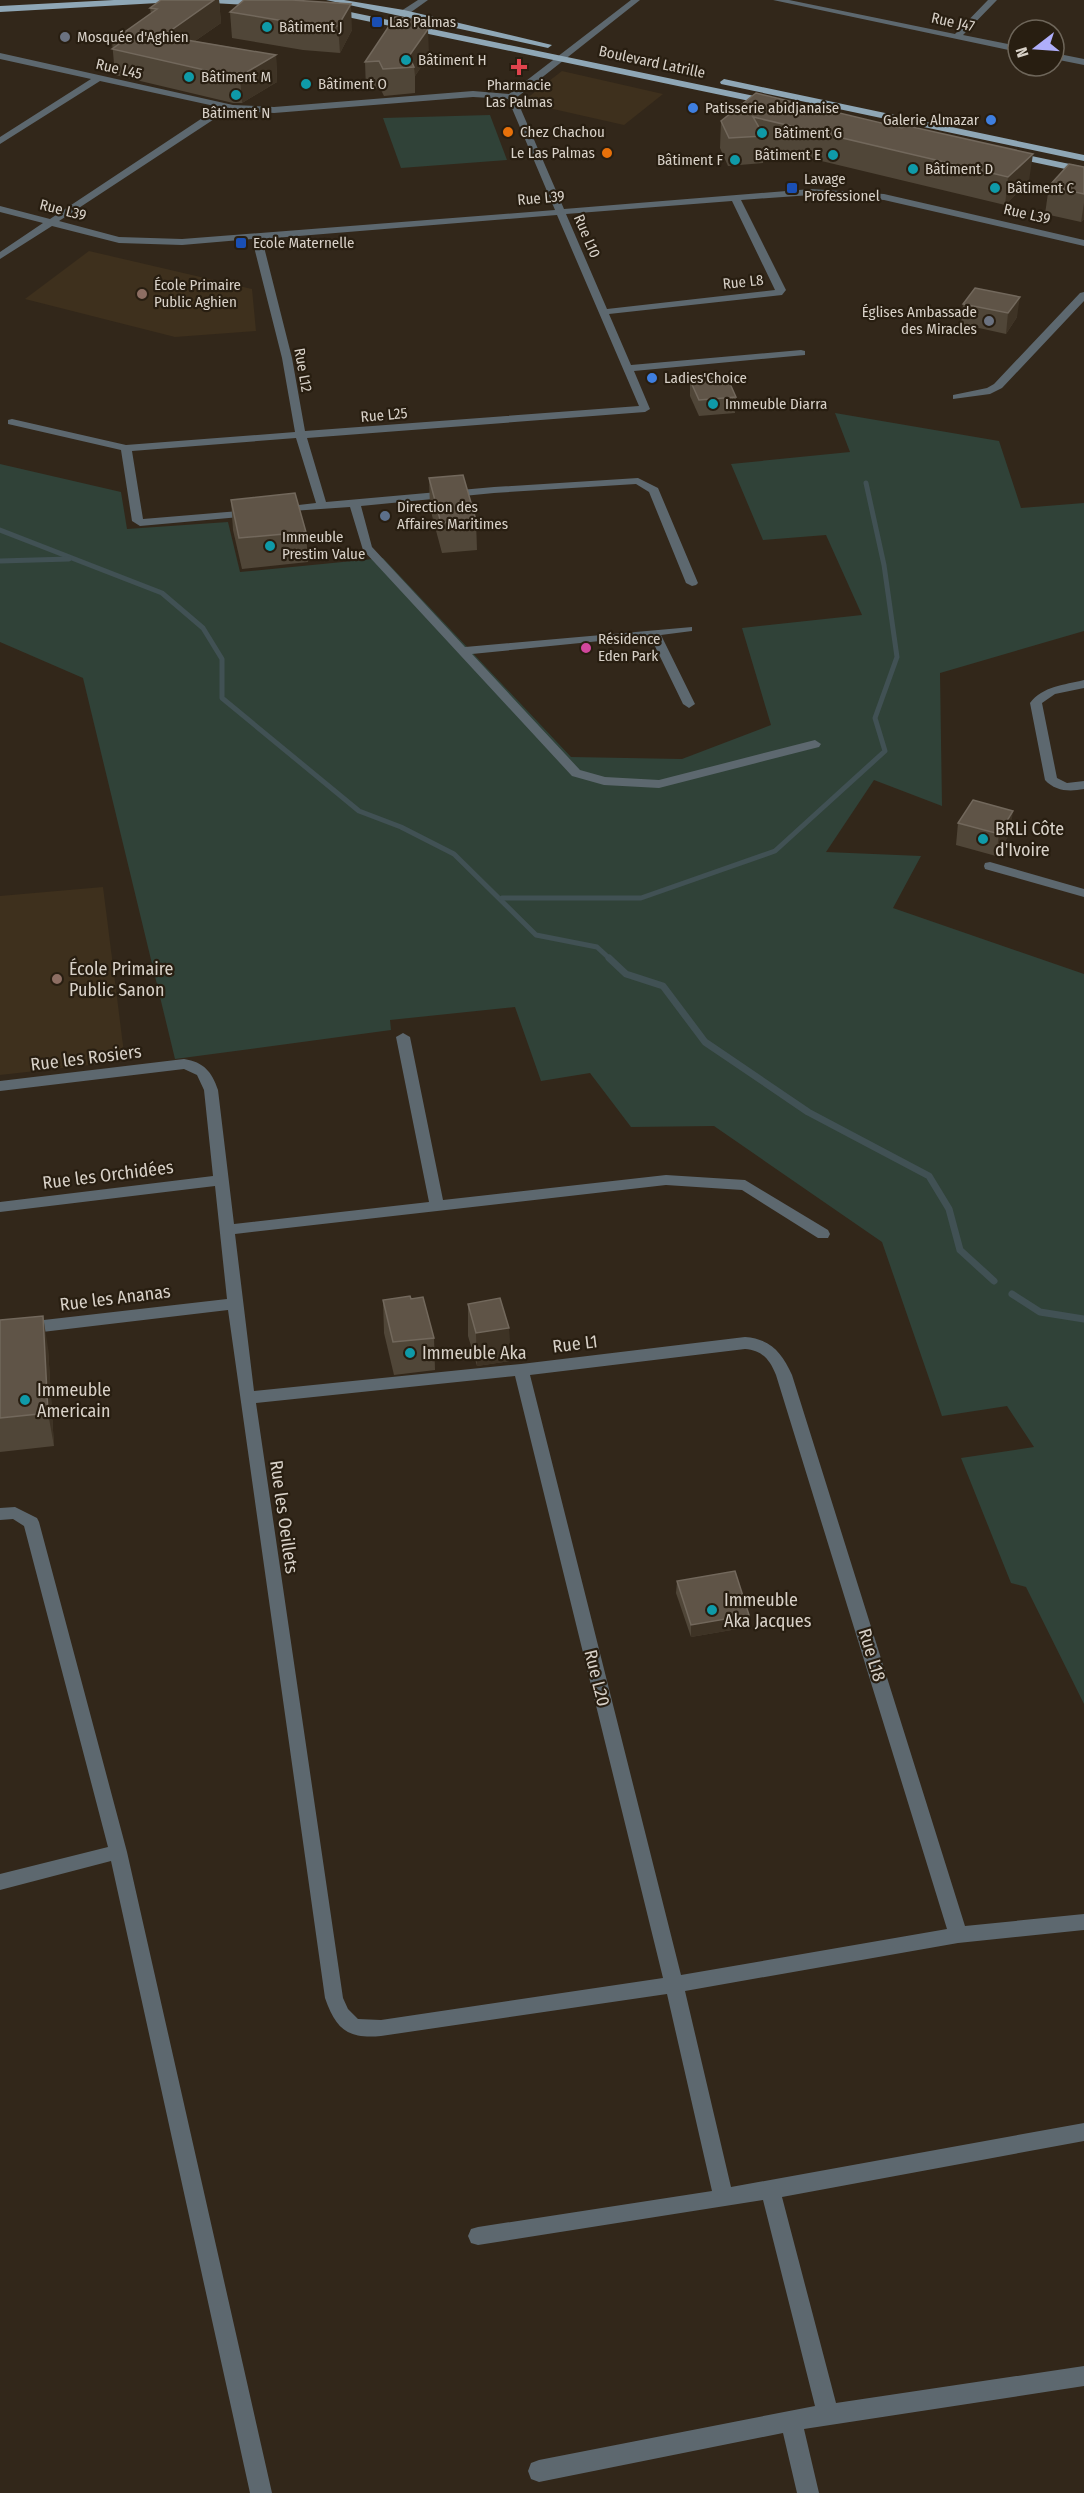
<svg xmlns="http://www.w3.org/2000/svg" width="1084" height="2493" viewBox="0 0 1084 2493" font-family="'Fira Sans Condensed',sans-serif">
	<rect width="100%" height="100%" fill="#32271a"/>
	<g fill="#3e301d">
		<path d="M 562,71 L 663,94 L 624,125 L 522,102 Z"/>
		<path d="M 89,251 L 252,289 L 256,331 L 175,337 L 25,299 Z"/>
		<path d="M 103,887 L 125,1061 L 0,1075 L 0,896 Z"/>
	</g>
	<g fill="#304238">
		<path d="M 490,115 L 507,160 L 401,168 L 383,118 Z"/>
		<path d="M 835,413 L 999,441 L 1021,508 L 1084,503 L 1084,631 L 940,673 L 942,806 L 874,780 L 826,852 L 921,856 L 893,908 L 1084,974 L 1084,1704 L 1026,1587 L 1011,1583 L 961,1458 L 1034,1447 L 1007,1406 L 942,1416 L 882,1242 L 714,1126 L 631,1127 L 590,1073 L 541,1081 L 515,1007 L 390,1020 L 391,1030 L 175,1059 L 83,678 L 0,642 L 0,464 L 121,492 L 127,529 L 228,522 L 240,572 L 383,558 L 571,757 L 682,759 L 771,725 L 742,628 L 862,615 L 826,535 L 763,540 L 731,464 L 850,452 Z"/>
	</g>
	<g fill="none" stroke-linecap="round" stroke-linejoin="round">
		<g stroke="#415154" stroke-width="5">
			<path d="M 0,530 L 162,593 L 203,628 L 222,659 L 222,698 L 359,811 L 401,827 L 454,854 L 536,935 L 597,947 L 610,959"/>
			<path d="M 0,561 L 69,559"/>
			<path d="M 502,898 L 641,898 L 775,851 L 885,751 L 875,718 L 897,657 L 884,565 L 866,483"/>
		</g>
		<g stroke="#415154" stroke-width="7">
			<path d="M 609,958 L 626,974 L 663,986 L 705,1042 L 808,1112 L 929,1176 L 949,1209 L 960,1250 L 994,1281"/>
			<path d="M 1012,1294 L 1040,1312 L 1084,1319"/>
		</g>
		<g fill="#5d686f" fill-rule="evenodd">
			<path d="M 418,0 L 428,0 L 407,15 L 401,15 L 401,11 Z"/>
			<path d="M 631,0 L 640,0 L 516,98 L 564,209 L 811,189 L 884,194 L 1084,240 L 1084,246 L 884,200 L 811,195 L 741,200 L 786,290 L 782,295 L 609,314 L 631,365 L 801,350 L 805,351 L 805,355 L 634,371 L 650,409 L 645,412 L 307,438 L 326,502 L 494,487 L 638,478 L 658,488 L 698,583 L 696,585 L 692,586 L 686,583 L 649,492 L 636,484 L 494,493 L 361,506 L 372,547 L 465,647 L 692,627 L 692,631 L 661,635 L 695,704 L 689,708 L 683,704 L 650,636 L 472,654 L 580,770 L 605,777 L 659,780 L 815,740 L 821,744 L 819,747 L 659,788 L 604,785 L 572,776 L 363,550 L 350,507 L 277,512 L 277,508 L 281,507 L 316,503 L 296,438 L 132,451 L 143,519 L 251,510 L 257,513 L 251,516 L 140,526 L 132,521 L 121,450 L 8,424 L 8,420 L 12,419 L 126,445 L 295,432 L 282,358 L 252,239 L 182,245 L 119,243 L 52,226 L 0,259 L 0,252 L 43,223 L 0,212 L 0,206 L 50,219 L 219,107 L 100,81 L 0,144 L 0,137 L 91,79 L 0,59 L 0,53 L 233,105 L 274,107 L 473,91 L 509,94 ZM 473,97 L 508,99 L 555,210 L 182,239 L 119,237 L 59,221 L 228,110 L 274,113 ZM 732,201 L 775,290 L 607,309 L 566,214 ZM 557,215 L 639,406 L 305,431 L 292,358 L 262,239 Z"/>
			<path d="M 773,0 L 789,0 L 955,34 L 988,0 L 997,0 L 963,35 L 1018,46 L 1018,52 Z"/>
			<path d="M 1054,53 L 1084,59 L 1084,65 L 1054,59 Z"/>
			<path d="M 1084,292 L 1084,301 L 1002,388 L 990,394 L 953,399 L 953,395 L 987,388 L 994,384 L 1080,293 Z"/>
			<path d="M 1084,680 L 1084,688 L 1055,694 L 1042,703 L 1057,778 L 1067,783 L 1084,781 L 1084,789 C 1069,792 1055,791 1045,780 L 1030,703 C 1043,686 1064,685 1084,680 Z"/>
			<path d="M 990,862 L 1084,889 L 1084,897 L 985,869 L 984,866 L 985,863 Z"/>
			<path d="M 403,1033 L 410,1037 L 443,1200 L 666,1175 L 745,1180 L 828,1230 L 830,1234 L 828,1238 L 818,1238 L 742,1190 L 666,1185 L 235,1234 L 254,1391 L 521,1364 L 745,1337 C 771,1339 782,1353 792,1375 L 965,1926 L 1084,1914 L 1084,1930 L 958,1943 L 685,1991 L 731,2187 L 1084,2123 L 1084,2141 L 782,2197 L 836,2403 L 1084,2366 L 1084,2386 L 804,2429 L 819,2493 L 797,2493 L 783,2433 L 539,2482 L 531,2479 L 528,2471 L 531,2463 L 539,2460 L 815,2406 L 763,2200 L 478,2245 L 471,2243 L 468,2236 L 471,2229 L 478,2227 L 712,2191 L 667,1994 L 381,2036 C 347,2039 336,2029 325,1998 L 228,1310 L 0,1337 L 0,1325 L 227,1299 L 215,1186 L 0,1212 L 0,1202 L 213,1176 L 204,1090 L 197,1075 L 184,1069 L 0,1091 L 0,1081 L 184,1059 C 204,1062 212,1072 218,1090 L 234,1224 L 429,1202 L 396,1037 ZM 745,1349 C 762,1350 770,1360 776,1375 L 947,1929 L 681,1975 L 530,1375 ZM 515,1376 L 663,1978 L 381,2020 L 358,2019 L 348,2009 L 343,1998 L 256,1403 Z"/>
			<path d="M 15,1507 L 37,1518 L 39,1522 L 127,1852 L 272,2493 L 250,2493 L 111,1861 L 0,1890 L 0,1874 L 108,1847 L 24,1526 L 13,1519 L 0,1520 L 0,1508 Z"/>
		</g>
		<g fill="#8fa7b6" fill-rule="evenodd">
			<path d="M 114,0 L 162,0 L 158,3 L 0,12 L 0,6 Z"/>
			<path d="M 208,0 L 255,0 L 267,3 L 263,6 L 212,3 Z"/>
			<path d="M 326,0 L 344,0 L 404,10 L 552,45 L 548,48 Z"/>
			<path d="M 331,8 L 769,99 L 773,102 L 769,105 L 328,13 L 328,9 Z"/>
			<path d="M 724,79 L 1084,155 L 1084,161 L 721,84 L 720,82 Z"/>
			<path d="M 1012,152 L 1084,167 L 1084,173 L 1009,157 L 1007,155 Z"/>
		</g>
	</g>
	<g fill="#504638">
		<path d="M 161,0 L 219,0 L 221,23 L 195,41 L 276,55 L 277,82 L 242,103 L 233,103 L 115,75 L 112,41 L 151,14 L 150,8 Z"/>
		<path d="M 244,0 L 352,30 L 340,53 L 303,50 L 232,38 L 230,12 Z"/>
		<path d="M 425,29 L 429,55 L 415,76 L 415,93 L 384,96 L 380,88 L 366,89 L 365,62 Z"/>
		<path d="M 756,93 L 1029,181 L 1005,205 L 763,147 L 763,163 L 728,166 L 720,148 L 721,121 Z"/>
		<path d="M 1084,167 L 1084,219 L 1081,222 L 1045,214 L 1049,186 Z"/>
		<path d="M 975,288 L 1017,317 L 1006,334 L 961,324 L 963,304 Z"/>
		<path d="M 690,380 L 736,397 L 735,413 L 699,416 L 690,396 Z"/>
		<path d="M 429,478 L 476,520 L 477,550 L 442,553 L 430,508 Z"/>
		<path d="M 231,500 L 306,532 L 308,562 L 242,569 L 233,530 Z"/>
		<path d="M 958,823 L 1010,833 L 996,856 L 956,845 Z"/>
		<path d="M 411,1299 L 434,1338 L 435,1370 L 394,1375 L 384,1333 L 383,1300 Z"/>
		<path d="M 468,1304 L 509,1328 L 510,1361 L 477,1366 L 468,1336 Z"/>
		<path d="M 0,1320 L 48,1348 L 54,1446 L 0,1452 Z"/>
		<path d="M 677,1581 L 749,1627 L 691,1637 L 676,1593 Z"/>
	</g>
	<g fill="#3e3325">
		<path d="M 214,0 L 219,0 L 221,23 L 166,61 L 163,36 Z"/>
		<path d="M 351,4 L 352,30 L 340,53 L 338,26 Z"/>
		<path d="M 425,20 L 425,33 L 428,29 L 429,55 L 415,76 L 414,67 L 409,56 L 418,28 Z"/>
		<path d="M 276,55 L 277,82 L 242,103 L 240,76 Z"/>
		<path d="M 1033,154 L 1029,181 L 1005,205 L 1008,177 Z"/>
		<path d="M 1084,203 L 1084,219 L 1081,222 Z"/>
		<path d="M 1020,297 L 1017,317 L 1006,334 L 1008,313 Z"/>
		<path d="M 1013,811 L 1010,833 L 996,856 L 999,834 Z"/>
		<path d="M 43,1316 L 48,1348 L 54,1446 L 48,1413 Z"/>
		<path d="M 509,1328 L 510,1361 L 477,1366 L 476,1333 Z"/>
		<path d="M 749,1615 L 749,1627 L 691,1637 L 691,1625 Z"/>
	</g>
	<g fill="#5f5447" stroke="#72685c" stroke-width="1.5">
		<path d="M 161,0 L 214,0 L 163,36 L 276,55 L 240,76 L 231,76 L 112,49 L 122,42 L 112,41 L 157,9 L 150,8 Z"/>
		<path d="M 244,0 L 292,0 L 351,4 L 338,26 L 302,24 L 230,12 Z"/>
		<path d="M 395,17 L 425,20 L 418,28 L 428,29 L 409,56 L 414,67 L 383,69 L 379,61 L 365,62 Z"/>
		<path d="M 756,93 L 902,128 L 904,125 L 1033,154 L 1008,177 L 753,117 L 764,136 L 729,138 L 721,121 Z"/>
		<path d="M 1069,164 L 1084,167 L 1084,194 L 1049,186 Z"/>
		<path d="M 975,288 L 1020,297 L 1008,313 L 963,304 Z"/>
		<path d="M 727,377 L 736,397 L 699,400 L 690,380 Z"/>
		<path d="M 463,475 L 476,520 L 441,523 L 429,478 Z"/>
		<path d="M 295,493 L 306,532 L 239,538 L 231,500 Z"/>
		<path d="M 973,800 L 1013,811 L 999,834 L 958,823 Z"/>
		<path d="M 410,1296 L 411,1299 L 423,1297 L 434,1338 L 393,1342 L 383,1300 Z"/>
		<path d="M 500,1298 L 509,1328 L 476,1333 L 468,1304 Z"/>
		<path d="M 43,1316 L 48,1413 L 0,1418 L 0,1320 Z"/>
		<path d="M 735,1571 L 749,1615 L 691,1625 L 677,1581 Z"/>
	</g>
	<g fill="#1a4fb4" stroke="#281e11" stroke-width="2">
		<rect x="371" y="16" width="12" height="12" rx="3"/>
		<rect x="786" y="182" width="12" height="12" rx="3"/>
		<rect x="235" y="237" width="12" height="12" rx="3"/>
	</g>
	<g fill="#0f9aa8" stroke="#281e11" stroke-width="2">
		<circle cx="267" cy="27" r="6"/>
		<circle cx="406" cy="60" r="6"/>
		<circle cx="189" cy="77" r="6"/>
		<circle cx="306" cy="84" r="6"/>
		<circle cx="236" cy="95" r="6"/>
		<circle cx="762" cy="133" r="6"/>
		<circle cx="833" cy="155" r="6"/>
		<circle cx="735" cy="160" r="6"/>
		<circle cx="913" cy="169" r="6"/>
		<circle cx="995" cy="188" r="6"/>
		<circle cx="713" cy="404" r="6"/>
		<circle cx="270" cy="546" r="6"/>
		<circle cx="983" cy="839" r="6"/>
		<circle cx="410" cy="1353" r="6"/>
		<circle cx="25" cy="1400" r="6"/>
		<circle cx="712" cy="1610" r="6"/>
	</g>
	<g fill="#6b7280" stroke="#281e11" stroke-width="2">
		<circle cx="65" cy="37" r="6"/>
		<circle cx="989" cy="321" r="6"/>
	</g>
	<path fill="#e0444e" stroke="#281e11" stroke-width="2" d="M516 58h6v6h6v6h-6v6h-6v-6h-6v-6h6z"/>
	<g fill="#3f7fe0" stroke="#281e11" stroke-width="2">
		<circle cx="693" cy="108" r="6"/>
		<circle cx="991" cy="120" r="6"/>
		<circle cx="652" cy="378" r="6"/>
	</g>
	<g fill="#e8710a" stroke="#281e11" stroke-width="2">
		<circle cx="508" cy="132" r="6"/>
		<circle cx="607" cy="153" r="6"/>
	</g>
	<g fill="#8d6e63" stroke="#281e11" stroke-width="2">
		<circle cx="142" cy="294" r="6"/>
		<circle cx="57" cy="979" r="6"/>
	</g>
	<circle fill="#5c6f8a" stroke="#281e11" stroke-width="2" cx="385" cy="516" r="6"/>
	<circle fill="#d1479c" stroke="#281e11" stroke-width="2" cx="586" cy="648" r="6"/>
	<g text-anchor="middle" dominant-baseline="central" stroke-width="4.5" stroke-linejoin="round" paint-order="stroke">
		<g font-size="15" fill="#d8d1c8" stroke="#281e11" text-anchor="start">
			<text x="389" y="22">Las Palmas</text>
			<text x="279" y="27">Bâtiment J</text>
			<text x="77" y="37">Mosquée d'Aghien</text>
			<text x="418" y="60">Bâtiment H</text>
			<text x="201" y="77">Bâtiment M</text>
			<text x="318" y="84">Bâtiment O</text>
			<text x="519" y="85" text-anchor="middle">Pharmacie<tspan x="519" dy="17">Las Palmas</tspan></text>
			<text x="705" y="108">Patisserie abidjanaise</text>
			<text x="236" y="113" text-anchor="middle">Bâtiment N</text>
			<text x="979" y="120" text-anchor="end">Galerie Almazar</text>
			<text x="520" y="132">Chez Chachou</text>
			<text x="774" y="133">Bâtiment G</text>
			<text x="595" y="153" text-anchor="end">Le Las Palmas</text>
			<text x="821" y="155" text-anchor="end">Bâtiment E</text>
			<text x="723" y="160" text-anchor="end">Bâtiment F</text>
			<text x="925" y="169">Bâtiment D</text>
			<text x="804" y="179">Lavage<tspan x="804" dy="17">Professionel</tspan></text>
			<text x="1007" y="188">Bâtiment C</text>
			<text x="253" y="243">Ecole Maternelle</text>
			<text x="154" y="285">École Primaire<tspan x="154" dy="17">Public Aghien</tspan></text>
			<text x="977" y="312" text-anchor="end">Églises Ambassade<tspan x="977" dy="17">des Miracles</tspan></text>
			<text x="664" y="378">Ladies'Choice</text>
			<text x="725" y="404">Immeuble Diarra</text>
			<text x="397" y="507">Direction des<tspan x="397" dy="17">Affaires Maritimes</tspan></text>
			<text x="282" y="537">Immeuble<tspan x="282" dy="17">Prestim Value</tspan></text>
			<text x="598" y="639">Résidence<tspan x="598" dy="17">Eden Park</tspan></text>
		</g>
		<g font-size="15" fill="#d8d1c8" stroke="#281e11">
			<text transform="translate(953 22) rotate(12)">Rue J47</text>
			<text transform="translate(652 62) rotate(12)">Boulevard Latrille</text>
			<text transform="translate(119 69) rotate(13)">Rue L45</text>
			<text transform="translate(541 198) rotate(-5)">Rue L39</text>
			<text transform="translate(63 210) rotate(14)">Rue L39</text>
			<text transform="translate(1027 214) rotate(13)">Rue L39</text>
			<text transform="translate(587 236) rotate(67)">Rue L10</text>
			<text transform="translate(743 282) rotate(-6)">Rue L8</text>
			<text transform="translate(303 370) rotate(80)">Rue L12</text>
			<text transform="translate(384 415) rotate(-5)">Rue L25</text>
		</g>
		<g font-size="18" fill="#d8d1c8" stroke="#281e11" text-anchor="start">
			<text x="995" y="829">BRLi Côte<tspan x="995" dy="21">d'Ivoire</tspan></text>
			<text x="69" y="969">École Primaire<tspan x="69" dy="21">Public Sanon</tspan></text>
			<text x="422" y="1353">Immeuble Aka</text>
			<text x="37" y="1390">Immeuble<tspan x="37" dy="21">Americain</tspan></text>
			<text x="724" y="1600">Immeuble<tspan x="724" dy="21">Aka Jacques</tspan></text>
		</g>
		<g font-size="18" fill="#d8d1c8" stroke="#281e11">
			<text transform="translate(86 1058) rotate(-7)">Rue les Rosiers</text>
			<text transform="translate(108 1175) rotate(-7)">Rue les Orchidées</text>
			<text transform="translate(115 1298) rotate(-7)">Rue les Ananas</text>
			<text transform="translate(575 1344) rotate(-7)">Rue L1</text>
			<text transform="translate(284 1517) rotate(82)">Rue les Oeillets</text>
			<text transform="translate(872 1655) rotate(73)">Rue L18</text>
			<text transform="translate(597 1678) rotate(76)">Rue L20</text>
		</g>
	</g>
	<g transform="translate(1036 48) rotate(253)"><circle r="28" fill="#281e11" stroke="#6e665a" stroke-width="1.5"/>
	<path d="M0-4.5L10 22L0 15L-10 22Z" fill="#afaefa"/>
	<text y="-9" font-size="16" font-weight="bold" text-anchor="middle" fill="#d8d1c8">N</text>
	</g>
</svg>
